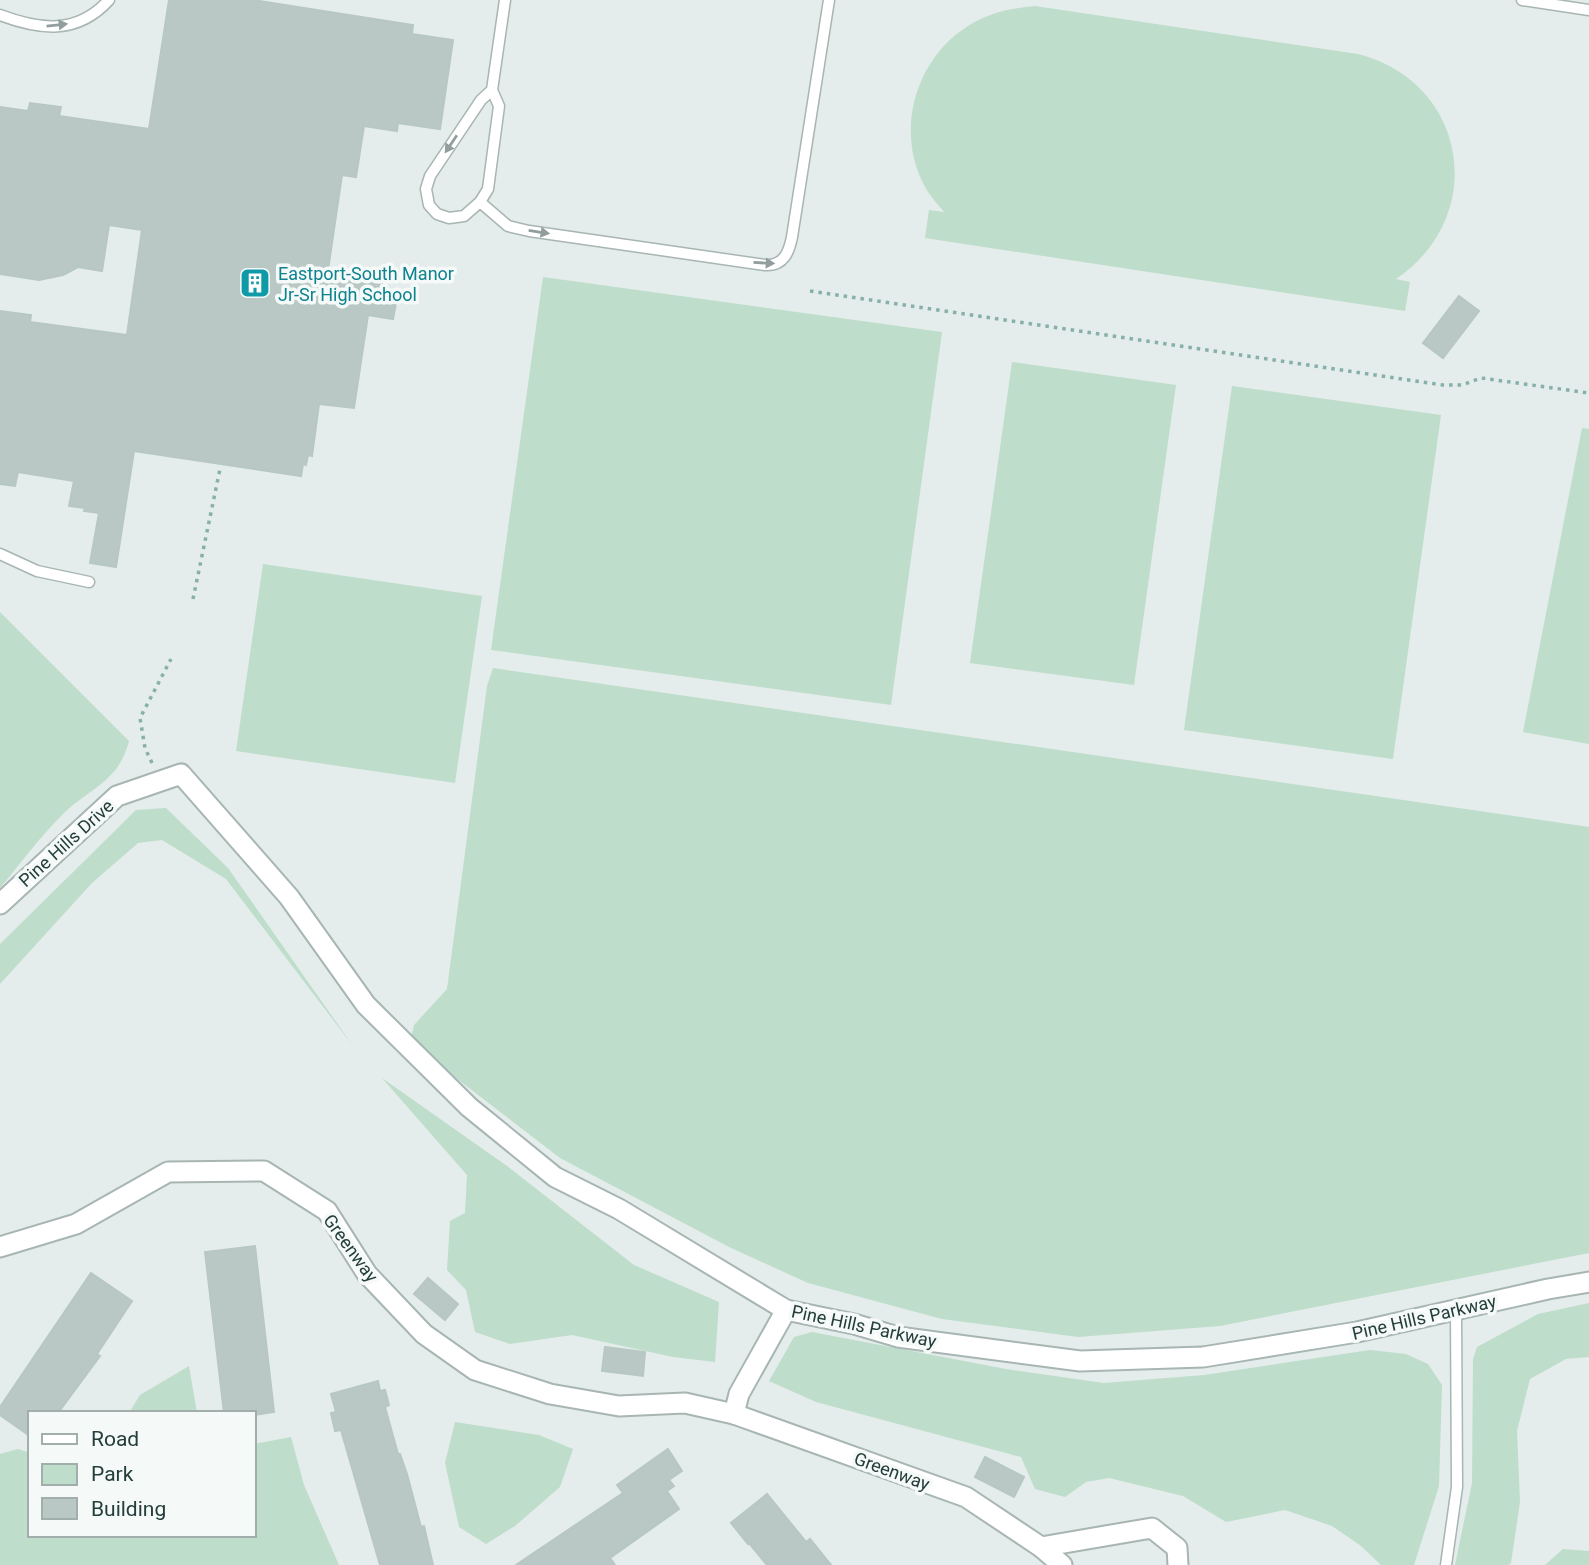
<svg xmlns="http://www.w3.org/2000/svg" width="1589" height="1565" viewBox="0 0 1589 1565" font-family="Roboto,sans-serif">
	<rect width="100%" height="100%" fill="#e4edeb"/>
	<g fill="#beddcb">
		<path d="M 1035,6 L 1358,54 C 1468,82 1489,216 1396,279 L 1410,282 L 1405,311 L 925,238 L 929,210 L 944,212 C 936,202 927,193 922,181 C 896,126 917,58 968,26 C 988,13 1012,8 1035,6 Z"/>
		<path d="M 543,277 L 942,332 L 891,705 L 491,650 Z"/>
		<path d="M 1012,362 L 1176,385 L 1134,685 L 970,663 Z"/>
		<path d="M 1232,386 L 1441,415 L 1393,759 L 1184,730 Z"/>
		<path d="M 1582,428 L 1589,429 L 1589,744 L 1523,732 Z"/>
		<path d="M 263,564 L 482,596 L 455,783 L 236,751 Z"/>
		<path d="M 0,612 L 129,741 C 118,784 88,788 61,816 C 39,838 20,864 0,888 Z"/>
		<path d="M 493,668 L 1589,827 L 1589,1253 L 1220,1326 L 1078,1337 L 942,1319 L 808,1283 L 731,1248 L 560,1158 L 456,1078 L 411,1039 L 414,1025 L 447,989 L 487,686 Z"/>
		<path d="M 166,808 L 228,868 L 353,1046 L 226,879 L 162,840 L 138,843 L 92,883 L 0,984 L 0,944 L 136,810 Z"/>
		<path d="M 382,1078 L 507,1166 L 634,1265 L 719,1302 L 715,1362 L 673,1357 L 572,1335 L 510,1344 L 475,1332 L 466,1290 L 447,1270 L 450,1221 L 465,1213 L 467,1175 Z"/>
		<path d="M 1589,1303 L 1589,1357 L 1566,1359 L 1530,1379 L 1517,1431 L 1520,1502 L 1511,1563 L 1508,1565 L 1455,1565 L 1472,1483 L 1473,1359 L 1477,1347 L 1538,1314 Z"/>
		<path d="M 812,1332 L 1006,1369 L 1104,1383 L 1204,1375 L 1370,1350 L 1406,1354 L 1428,1364 L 1442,1385 L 1439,1486 L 1414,1565 L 1381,1565 L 1361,1546 L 1332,1526 L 1285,1510 L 1226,1522 L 1183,1496 L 1109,1478 L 1086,1482 L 1065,1497 L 1035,1489 L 1021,1457 L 816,1402 L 769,1381 L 794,1337 Z"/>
		<path d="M 189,1366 L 197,1413 L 129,1413 L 140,1395 Z"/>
		<path d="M 455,1422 L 539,1435 L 573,1449 L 560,1487 L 515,1526 L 486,1544 L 459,1527 L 445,1463 Z"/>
		<path d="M 291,1437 L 304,1485 L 339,1565 L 0,1565 L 0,1454 L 18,1449 L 30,1453 L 30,1535 L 254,1535 L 254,1444 Z"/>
		<path d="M 1563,1549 L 1589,1551 L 1589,1565 L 1545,1565 Z"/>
	</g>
	<g fill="#b9c8c4" stroke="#b7c7c3" stroke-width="2">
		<path d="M 169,0 L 253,0 L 413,25 L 412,34 L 453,40 L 440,129 L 398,123 L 397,131 L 364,126 L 356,177 L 342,175 L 328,270 L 372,276 L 371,282 L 382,284 L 380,289 L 398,293 L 393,319 L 368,315 L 354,408 L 319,404 L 312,456 L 308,455 L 306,465 L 303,464 L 301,476 L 134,451 L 116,567 L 90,563 L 99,513 L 84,511 L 85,508 L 69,506 L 74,481 L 18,472 L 15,486 L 0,484 L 0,311 L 31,315 L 30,322 L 127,335 L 142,230 L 109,225 L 102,271 L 78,267 L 63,275 L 39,280 L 0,274 L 0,107 L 28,111 L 30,103 L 61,107 L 59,116 L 149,129 Z"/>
		<path d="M 1459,296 L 1479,311 L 1443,358 L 1423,343 Z"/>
		<path d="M 255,1246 L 274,1412 L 254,1415 L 254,1413 L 224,1413 L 205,1252 Z"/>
		<path d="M 91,1273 L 132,1301 L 97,1354 L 100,1356 L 58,1413 L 30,1413 L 30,1436 L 0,1415 L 0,1407 Z"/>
		<path d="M 428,1278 L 458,1304 L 445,1320 L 414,1294 Z"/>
		<path d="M 605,1347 L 645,1352 L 643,1376 L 602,1371 Z"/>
		<path d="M 378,1381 L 380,1391 L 385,1390 L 389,1405 L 385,1407 L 398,1454 L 400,1454 L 407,1474 L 421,1527 L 424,1526 L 433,1565 L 380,1565 L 341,1430 L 335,1431 L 331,1413 L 336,1412 L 331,1394 Z"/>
		<path d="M 668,1449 L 682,1471 L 669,1480 L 674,1486 L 667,1491 L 679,1509 L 610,1558 L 615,1565 L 516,1565 L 623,1493 L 617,1485 Z"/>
		<path d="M 985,1457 L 1024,1477 L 1014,1497 L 975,1477 Z"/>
		<path d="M 767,1494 L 806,1542 L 810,1539 L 831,1565 L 767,1565 L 749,1543 L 748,1544 L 731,1523 Z"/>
	</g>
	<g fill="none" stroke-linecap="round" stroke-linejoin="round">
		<g stroke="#a7b5b3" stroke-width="13">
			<g id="service">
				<path d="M 1522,0 L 1589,10"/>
				<path d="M 0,15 C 40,30 77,35 109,0"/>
				<path d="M 492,90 L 481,100 L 430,176 L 426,189 L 429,205 L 437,214 L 449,218 L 464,216 L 480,202 L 488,189 L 499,106 L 492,90 L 505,0"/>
				<path d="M 480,202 L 508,226 L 529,231 L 765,265 C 784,266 789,252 792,237 L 829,0"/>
				<path d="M 0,554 L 37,571 L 89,582"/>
				<path d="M 1446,1565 L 1457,1487 L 1456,1310"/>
			</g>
		</g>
		<g stroke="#a7b5b3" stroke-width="23">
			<g id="minor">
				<path d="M 0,904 L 117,796 L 181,774 L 289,897 L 366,1005 L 469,1107 L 555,1177 L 619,1209 L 786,1310 L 854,1324 L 898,1337 L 1080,1361 L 1203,1357 L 1357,1332 L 1548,1289 L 1589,1282"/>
				<path d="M 0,1247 L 76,1224 L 168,1172 L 264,1171 L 327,1211 L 367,1274 L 424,1334 L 475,1370 L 550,1394 L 619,1406 L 685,1403 L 734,1414"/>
				<path d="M 786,1310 L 739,1394 L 734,1414 L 966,1497 L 1041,1547 L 1062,1565"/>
				<path d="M 1041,1547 L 1152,1528 L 1177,1548 L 1178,1565"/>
			</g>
		</g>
		<g stroke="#86b0a9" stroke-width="3.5" stroke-dasharray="3.5 5" stroke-linecap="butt">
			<path d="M 810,291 L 1443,385 L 1462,385 L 1481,378 L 1589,393"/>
			<path d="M 193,599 L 220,469"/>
			<path d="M 152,763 L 145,748 L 140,718 L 171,659"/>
		</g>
		<use href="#service" stroke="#fff" stroke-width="10"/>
		<use href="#minor" stroke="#fff" stroke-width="19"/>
	</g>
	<defs><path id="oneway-solid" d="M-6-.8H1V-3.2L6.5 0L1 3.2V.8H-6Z" transform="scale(1.75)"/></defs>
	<g fill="#929e9d">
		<use href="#oneway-solid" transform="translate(57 25) rotate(-6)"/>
		<use href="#oneway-solid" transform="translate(451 144) rotate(124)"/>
		<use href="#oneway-solid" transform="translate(539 232) rotate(9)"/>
		<use href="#oneway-solid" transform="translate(764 263) rotate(3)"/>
	</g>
	<defs>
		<g id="building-square" transform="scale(1.575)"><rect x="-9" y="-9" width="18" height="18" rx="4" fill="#0f9aa8" stroke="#f5f9f8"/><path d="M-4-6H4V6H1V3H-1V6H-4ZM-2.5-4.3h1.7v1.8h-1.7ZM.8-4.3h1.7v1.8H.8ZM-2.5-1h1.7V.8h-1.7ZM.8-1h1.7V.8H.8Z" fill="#fff"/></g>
	</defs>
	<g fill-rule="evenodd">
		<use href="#building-square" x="255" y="283"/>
	</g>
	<g text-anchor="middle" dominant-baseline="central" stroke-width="7" stroke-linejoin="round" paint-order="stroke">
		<g font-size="18" fill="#0d838f" stroke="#f5f9f8" text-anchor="start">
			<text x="278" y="273">Eastport-South Manor<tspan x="278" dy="21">Jr-Sr High School</tspan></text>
		</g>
		<g font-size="18" fill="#243e3b" stroke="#f5f9f8">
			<text transform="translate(66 843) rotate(-42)">Pine Hills Drive</text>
			<text transform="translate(351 1248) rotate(54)">Greenway</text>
			<text transform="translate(1424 1317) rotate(-13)">Pine Hills Parkway</text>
			<text transform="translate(864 1326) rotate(12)">Pine Hills Parkway</text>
			<text transform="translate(892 1471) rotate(20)">Greenway</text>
		</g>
	</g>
	<rect x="28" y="1411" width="228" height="126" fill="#f5f9f8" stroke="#a1aeac" stroke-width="2"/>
	<rect x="42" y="1434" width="35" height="10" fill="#ffffff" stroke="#a1aeac" stroke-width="2"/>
	<text x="91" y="1446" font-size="21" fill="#243e3b">Road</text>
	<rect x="42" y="1464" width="35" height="21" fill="#beddcb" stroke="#a1aeac" stroke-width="2"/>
	<text x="91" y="1481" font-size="21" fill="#243e3b">Park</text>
	<rect x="42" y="1498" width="35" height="21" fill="#b9c8c4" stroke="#a1aeac" stroke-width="2"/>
	<text x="91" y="1516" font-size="21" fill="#243e3b">Building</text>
</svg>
